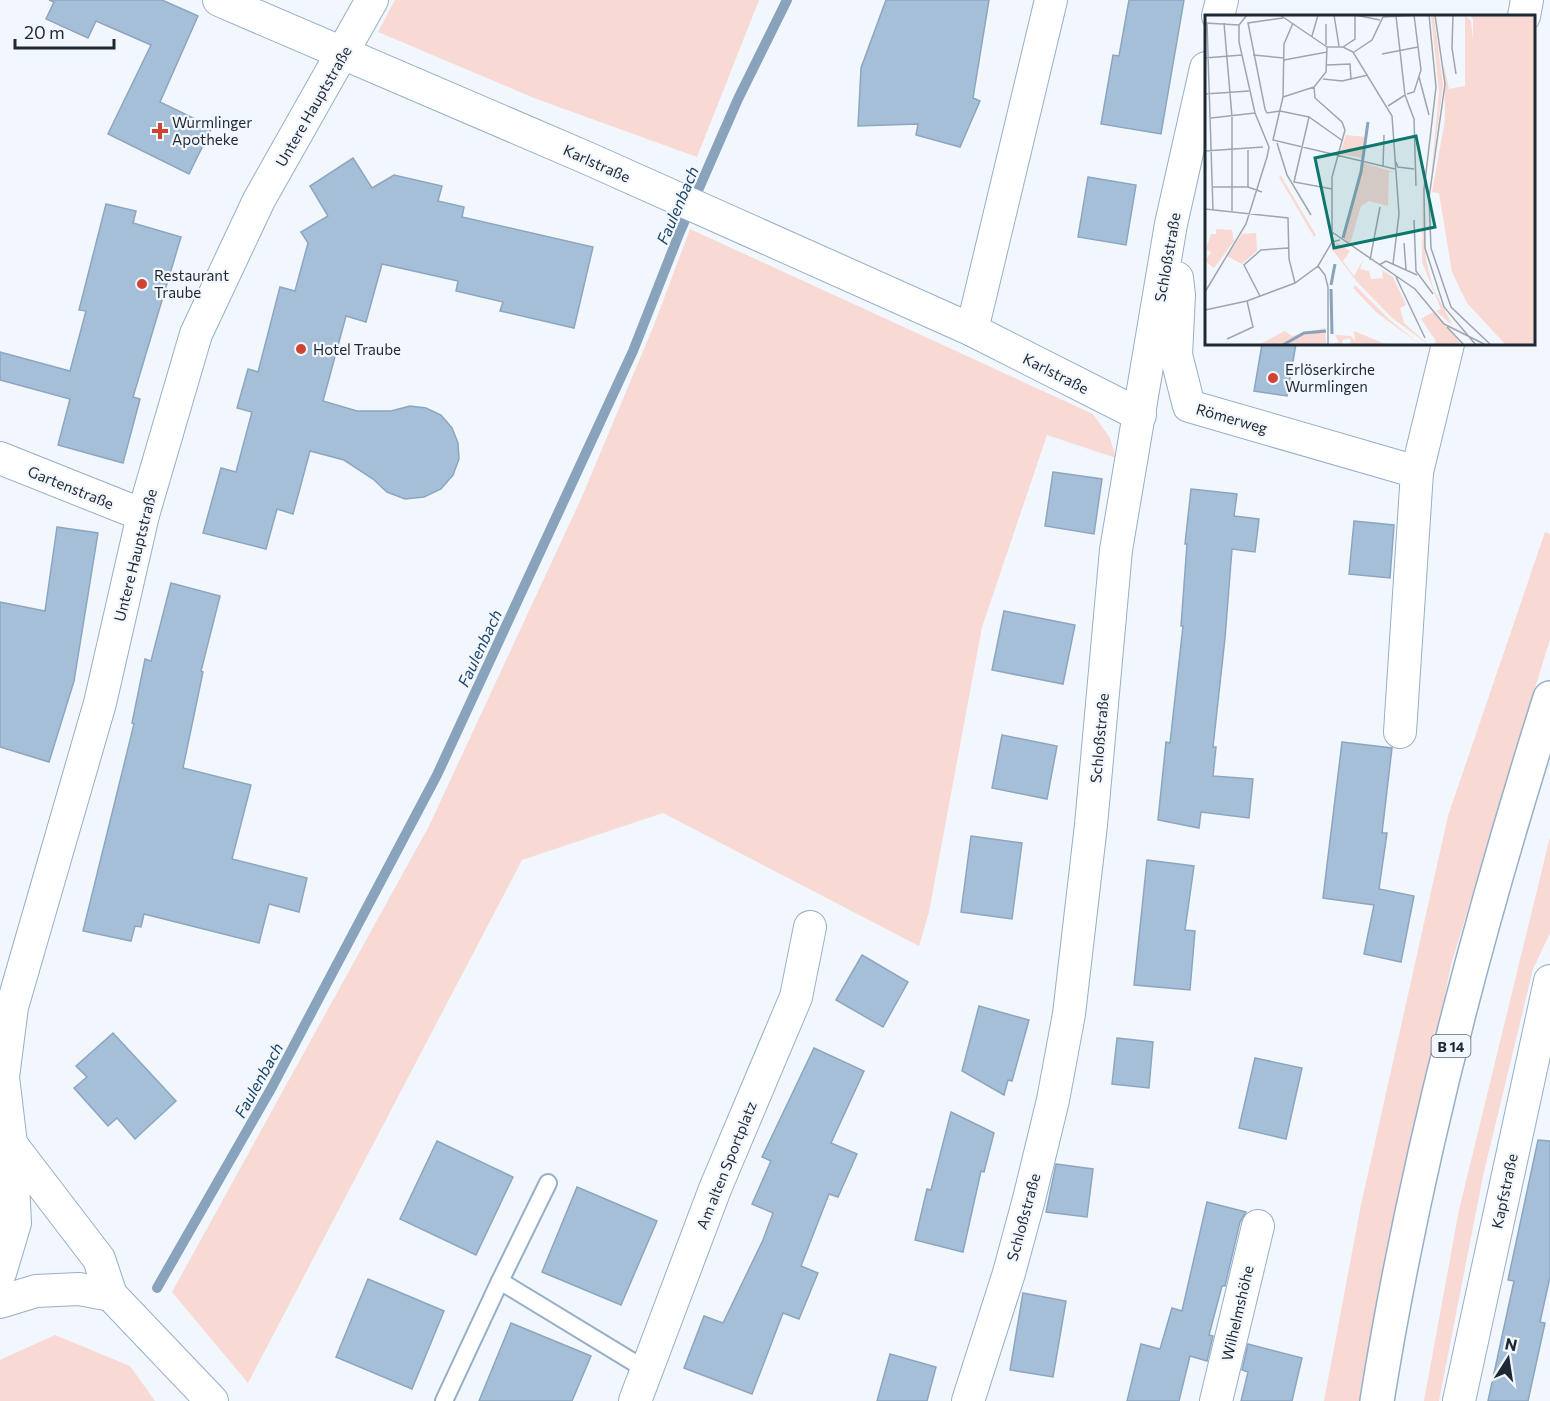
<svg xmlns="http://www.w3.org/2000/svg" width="1550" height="1401" viewBox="0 0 1550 1401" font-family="Commissioner,sans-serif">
	<rect width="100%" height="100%" fill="#f2f7fd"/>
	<g fill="#f8d9d3">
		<path d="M 395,0 L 759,0 L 697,157 L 534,98 L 378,32 Z"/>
		<path d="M 690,229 L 1093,414 L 1110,438 L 1116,458 L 1047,435 L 982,627 L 929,912 L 919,946 L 663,813 L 522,860 L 248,1383 L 172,1292 L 429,826 L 581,499 L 654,325 Z"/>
		<path d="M 1545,532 L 1550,534 L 1550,639 L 1451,965 L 1363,1401 L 1324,1401 L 1361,1205 L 1448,816 Z"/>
		<path d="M 1550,837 L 1550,933 L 1533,969 L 1483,1176 L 1439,1401 L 1424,1401 L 1459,1210 Z"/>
		<path d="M 55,1335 L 130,1366 L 155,1401 L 0,1401 L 0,1360 Z"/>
	</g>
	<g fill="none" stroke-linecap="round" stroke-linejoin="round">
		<path stroke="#89a3bc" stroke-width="10" d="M 157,1288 L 272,1087 L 437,775 L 633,351 L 679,234 L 738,99 L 787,0"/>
	</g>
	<g fill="#a6bfd9" stroke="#8da6bf" stroke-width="1.5">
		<path d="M 49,0 L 162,0 L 198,16 L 160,102 L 212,127 L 189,174 L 108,134 L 151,45 L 96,21 L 88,38 L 46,19 L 54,2 Z"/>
		<path d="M 886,0 L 989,0 L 973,98 L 980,101 L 960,147 L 916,135 L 918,124 L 858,126 L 861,68 Z"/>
		<path d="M 1129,0 L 1184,0 L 1161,134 L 1101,124 L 1113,55 L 1119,56 Z"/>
		<path d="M 353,158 L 372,188 L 394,175 L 442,186 L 438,201 L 464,207 L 462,217 L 593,247 L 574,328 L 500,311 L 503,302 L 456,291 L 458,281 L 382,264 L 366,322 L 346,316 L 323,401 L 357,411 L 391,411 L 410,406 L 426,408 L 441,415 L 452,428 L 458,443 L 459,459 L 453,475 L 441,489 L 424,497 L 405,499 L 387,492 L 373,479 L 344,460 L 310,451 L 293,514 L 277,509 L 266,549 L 203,533 L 221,468 L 236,472 L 252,412 L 237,408 L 248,369 L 258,372 L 280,287 L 295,291 L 308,243 L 301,232 L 328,216 L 310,186 Z"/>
		<path d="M 1088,177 L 1136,185 L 1126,245 L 1078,237 Z"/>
		<path d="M 106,204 L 136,211 L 133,223 L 181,237 L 133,397 L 140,399 L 123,463 L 58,445 L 70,399 L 0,380 L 0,352 L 70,371 L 86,311 L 79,310 Z"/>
		<path d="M 1262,344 L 1296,344 L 1287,396 L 1254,391 Z"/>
		<path d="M 1053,472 L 1102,479 L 1094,534 L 1045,526 Z"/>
		<path d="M 1191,489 L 1237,494 L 1234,516 L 1259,519 L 1255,552 L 1232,549 L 1225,638 L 1213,747 L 1216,747 L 1213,776 L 1253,779 L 1249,818 L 1201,812 L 1199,828 L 1158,820 L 1166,742 L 1170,743 L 1183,626 L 1181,626 L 1187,544 L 1185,544 Z"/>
		<path d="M 1354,521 L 1394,525 L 1390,578 L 1349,574 Z"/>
		<path d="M 57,527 L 98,533 L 74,681 L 49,762 L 0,747 L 0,602 L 45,611 Z"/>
		<path d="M 171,583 L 220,596 L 201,671 L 203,672 L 183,768 L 251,785 L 232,859 L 307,878 L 299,912 L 269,904 L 259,943 L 144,914 L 141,927 L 135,926 L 131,941 L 83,931 L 134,724 L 132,723 L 145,659 L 151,661 Z"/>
		<path d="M 1004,611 L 1075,625 L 1063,684 L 992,670 Z"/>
		<path d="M 1002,735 L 1057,746 L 1047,799 L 992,788 Z"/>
		<path d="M 1342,742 L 1392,748 L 1382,833 L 1387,833 L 1379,889 L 1414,896 L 1401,962 L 1364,954 L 1374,905 L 1323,898 Z"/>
		<path d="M 971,836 L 1022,843 L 1012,919 L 961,912 Z"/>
		<path d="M 1147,860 L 1194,866 L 1185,930 L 1195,931 L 1190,990 L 1134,985 Z"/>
		<path d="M 862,955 L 908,982 L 883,1027 L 836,1000 Z"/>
		<path d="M 979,1006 L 1029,1020 L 1012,1081 L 1008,1080 L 1004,1095 L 962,1071 Z"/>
		<path d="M 113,1033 L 176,1101 L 135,1139 L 117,1118 L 108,1126 L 74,1088 L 87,1077 L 76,1066 Z"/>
		<path d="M 1117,1038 L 1153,1042 L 1149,1088 L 1112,1084 Z"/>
		<path d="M 814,1048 L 864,1071 L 831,1143 L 857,1154 L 838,1197 L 829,1194 L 801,1266 L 818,1273 L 799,1319 L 783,1313 L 752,1394 L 684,1368 L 704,1316 L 723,1323 L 763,1240 L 773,1213 L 752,1204 L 771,1161 L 762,1157 Z"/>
		<path d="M 1255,1058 L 1302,1068 L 1286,1139 L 1239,1128 Z"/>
		<path d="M 951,1112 L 994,1133 L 984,1172 L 981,1171 L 963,1252 L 915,1240 L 927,1189 L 931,1190 Z"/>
		<path d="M 1538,1140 L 1550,1141 L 1550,1277 L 1540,1322 L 1545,1323 L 1528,1401 L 1488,1401 L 1514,1281 L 1508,1280 Z"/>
		<path d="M 437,1141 L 513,1177 L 476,1255 L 400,1219 Z"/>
		<path d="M 1056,1164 L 1093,1169 L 1087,1217 L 1046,1212 Z"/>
		<path d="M 577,1187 L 657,1221 L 621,1305 L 542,1272 Z"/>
		<path d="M 1207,1202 L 1246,1212 L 1240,1222 L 1225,1286 L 1222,1286 L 1209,1335 L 1213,1336 L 1207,1361 L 1190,1356 L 1179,1401 L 1127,1401 L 1141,1344 L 1160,1349 L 1172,1308 L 1182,1311 Z"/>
		<path d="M 368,1279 L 444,1311 L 412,1389 L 336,1357 Z"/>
		<path d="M 1023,1293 L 1066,1301 L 1053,1377 L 1010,1370 Z"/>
		<path d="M 511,1323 L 591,1356 L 572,1401 L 479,1401 Z"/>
		<path d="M 1248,1344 L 1302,1358 L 1292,1401 L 1241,1401 L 1248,1372 L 1242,1370 Z"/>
		<path d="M 890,1354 L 936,1367 L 927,1401 L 877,1401 Z"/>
	</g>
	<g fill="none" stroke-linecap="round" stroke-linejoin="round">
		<g stroke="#96afc8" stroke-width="20">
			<g id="service">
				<path d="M 500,1281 L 548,1183"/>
				<path d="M 444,1401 L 500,1281 L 648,1371"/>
			</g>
		</g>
		<g stroke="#96afc8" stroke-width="34">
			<g id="minor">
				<path d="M 219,0 L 587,158 L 972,330 L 1140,415"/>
				<path d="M 1218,16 L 1222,0"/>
				<path d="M 1524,16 L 1527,0"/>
				<path d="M 1177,278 L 1179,295 L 1176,355 L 1189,406 L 1417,472"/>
				<path d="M 972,330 L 1051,0"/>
				<path d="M 0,458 L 143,515"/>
				<path d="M 1400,732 L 1417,472 L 1448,344"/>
				<path d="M 11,1144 L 99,1259 L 111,1295 L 212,1401"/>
				<path d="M 0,1273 L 15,1223 L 11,1144 L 3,1077 L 12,1007 L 100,703 L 143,515 L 196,334 L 259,200 L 372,0"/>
				<path d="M 0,1302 L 36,1291 L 79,1289 L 111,1295"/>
				<path d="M 635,1401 L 715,1189 L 796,997 L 810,927"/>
				<path d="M 968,1401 L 1009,1273 L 1029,1199 L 1053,1100 L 1069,1014 L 1091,825 L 1116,550 L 1171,224 L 1206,68"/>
				<path d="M 1216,1401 L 1258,1226"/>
				<path d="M 1459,1401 L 1550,981"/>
			</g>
		</g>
		<g stroke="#96afc8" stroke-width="36">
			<path id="primary" d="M 1377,1401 C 1415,1162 1477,928 1550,698"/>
		</g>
		<use href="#service" stroke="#fff" stroke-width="16"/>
		<use href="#minor" stroke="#fff" stroke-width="32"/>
		<use href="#primary" stroke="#fff" stroke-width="33"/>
	</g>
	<g fill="#d14434" stroke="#f2f7fd" stroke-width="2">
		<path d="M157 122h6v6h6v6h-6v6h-6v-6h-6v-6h6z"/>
		<circle cx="142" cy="284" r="6"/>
		<circle cx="301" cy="349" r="6"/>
		<circle cx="1273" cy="378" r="6"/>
	</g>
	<g text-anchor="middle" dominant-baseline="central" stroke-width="4.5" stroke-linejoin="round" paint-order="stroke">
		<rect fill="#f2f7fd" stroke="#5e6770" stroke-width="1.5" x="1431.5" y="1035" width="39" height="22" rx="4.5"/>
		<g font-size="14" font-weight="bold" fill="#1f2933">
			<text x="1451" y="1046">B 14</text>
		</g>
		<g font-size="15" fill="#1f2933" stroke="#f2f7fd">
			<text transform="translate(313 106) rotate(-60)">Untere Hauptstraße</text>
			<text transform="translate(597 163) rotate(24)">Karlstraße</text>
			<text transform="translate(1167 257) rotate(-80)">Schloßstraße</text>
			<text transform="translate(1056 373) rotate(27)">Karlstraße</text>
			<text transform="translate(1232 418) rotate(16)">Römerweg</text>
			<text transform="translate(71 487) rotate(22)">Gartenstraße</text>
			<text transform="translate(135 555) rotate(-76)">Untere Hauptstraße</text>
			<text transform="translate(1099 738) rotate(-85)">Schloßstraße</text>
			<text transform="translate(726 1165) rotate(-68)">Am alten Sportplatz</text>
			<text transform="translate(1504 1191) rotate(-78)">Kapfstraße</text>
			<text transform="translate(1023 1217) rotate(-75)">Schloßstraße</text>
			<text transform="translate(1237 1313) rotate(-77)">Wilhelmshöhe</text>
		</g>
		<g font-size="15" fill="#1f2933" stroke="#f2f7fd" text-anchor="start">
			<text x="172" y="122">Wurmlinger<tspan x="172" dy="17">Apotheke</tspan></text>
			<text x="154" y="275">Restaurant<tspan x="154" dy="17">Traube</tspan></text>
			<text x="313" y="349">Hotel Traube</text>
			<text x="1285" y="369">Erlöserkirche<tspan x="1285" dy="17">Wurmlingen</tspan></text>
		</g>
		<g font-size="16" font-style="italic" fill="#1c4468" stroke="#f2f7fd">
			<text transform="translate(677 205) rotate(-67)">Faulenbach</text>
			<text transform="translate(479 648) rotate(-65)">Faulenbach</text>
			<text transform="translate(258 1080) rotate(-61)">Faulenbach</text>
		</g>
	</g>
	<g transform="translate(1205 15)">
		<rect width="330" height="330" fill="#f2f7fd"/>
		<path d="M 226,0 L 229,2 L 238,69 L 226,165 L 234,76 ZM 260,0 L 266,6 L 268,26 L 268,4 L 265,0 L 330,0 L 330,330 L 301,330 L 262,288 L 247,257 L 234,178 L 227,177 L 240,105 L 239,50 L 244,74 L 260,71 ZM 141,120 L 161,122 L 158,143 L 135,139 ZM 158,148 L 189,157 L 184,157 L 183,191 L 164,186 L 156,191 L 145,229 L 139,224 ZM 218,156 L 221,245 L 228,273 L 248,311 L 231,296 L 236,294 L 217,247 ZM 76,161 L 111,220 L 109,222 L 74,162 ZM 11,214 L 27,215 L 29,226 L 9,253 L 0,246 L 6,237 L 1,234 L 6,219 L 11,219 ZM 51,218 L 52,236 L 37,249 L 22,241 L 37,219 ZM 132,228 L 145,236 L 138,246 L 149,261 L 158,245 L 155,254 L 164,256 L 166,264 L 178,263 L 177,255 L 188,262 L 201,290 L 195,293 L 199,308 L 224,330 L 187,303 L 153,268 L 126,233 ZM 150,270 L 185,305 L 216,330 L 172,298 L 148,273 ZM 228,297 L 257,330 L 227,330 L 231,326 L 216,304 ZM 120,313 L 121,330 L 53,330 L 80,316 L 87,321 ZM 149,316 L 178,328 L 187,330 L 139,330 L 146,328 L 145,323 L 137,325 L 138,330 L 124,330 L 134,327 L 130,320 L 146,321 L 150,326 Z" fill="#f8d9d3"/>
		<path fill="none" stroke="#89a3bc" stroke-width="3" d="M 138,223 L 156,157 L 163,107M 126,270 L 130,249M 126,274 L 127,319M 78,330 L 99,318 L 121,316"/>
		<path fill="none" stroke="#9ea5ac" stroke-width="1.5" d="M 75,0 L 122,32M 129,0 L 134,31M 150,0 L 175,5M 224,0 L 231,72 L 219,175 L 220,233 L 239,292 L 271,330M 230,0 L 240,69 L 224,183 L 226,233 L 246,292 L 286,330M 248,0 L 247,33 L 251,59M 191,1 L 200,80 L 209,104 L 211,171M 78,3 L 43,8 L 60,94 L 62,98 L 75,96 L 104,102 L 138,126M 0,8 L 34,10M 2,8 L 8,195M 19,8 L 27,102 L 27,196M 88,8 L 79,29 L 78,82 L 68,125 L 190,154M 107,21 L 113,0M 121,30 L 121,9M 122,32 L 138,32 L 148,37 L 187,101 L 194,199 L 188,249M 122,32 L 121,57 L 109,72 L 110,83 L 137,107 L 140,115 L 127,162 L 127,227M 138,32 L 150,24 L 150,0M 149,37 L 167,25 L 178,2 L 213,0M 177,39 L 213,32M 48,40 L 79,43M 0,43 L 37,40M 79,45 L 122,37M 122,50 L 145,49 L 146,65M 214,62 L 224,100M 118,64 L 137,66 L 163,60M 0,79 L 44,76M 202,79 L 209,77 L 216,55 L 209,0M 78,82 L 109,72M 183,91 L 200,80M 104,102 L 89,167 L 127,174M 6,103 L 50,98M 72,128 L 82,160 L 106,200M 43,135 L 43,172M 0,136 L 58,132M 191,147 L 193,152 L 209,154M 178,151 L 179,120M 8,172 L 43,172 L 57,177M 0,194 L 83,203 L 84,244 L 90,268M 209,205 L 211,256 L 228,279M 127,217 L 210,274 L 239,309M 199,228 L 201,255 L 212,260M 165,245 L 175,192M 174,250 L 181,246 L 201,255M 113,251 L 120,260 L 123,272 L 123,330M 191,262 L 220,323M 0,277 L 41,209 L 62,142 L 64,132 L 50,98 L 34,27 L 34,10 L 42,0M 55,281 L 39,250 L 56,235 L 83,233M 0,295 L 42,286 L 90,268 L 113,251 L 127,227 L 135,225M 239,309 L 281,330M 242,312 L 259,330M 22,324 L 48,312 L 42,286"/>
		<path fill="#0f766e" fill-opacity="0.15" stroke="#0f766e" stroke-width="3" d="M 211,121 L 230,212 L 129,233 L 110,143 Z"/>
		<rect width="330" height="330" fill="none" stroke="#1f2933" stroke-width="3"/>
	</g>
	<g transform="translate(1508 1359) rotate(12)" stroke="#f2f7fd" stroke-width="4.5" paint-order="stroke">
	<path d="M0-4.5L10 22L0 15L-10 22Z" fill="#1f2933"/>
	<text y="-9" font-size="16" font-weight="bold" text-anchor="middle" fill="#1f2933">N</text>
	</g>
	<path d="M15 39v9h99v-9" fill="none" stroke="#1f2933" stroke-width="3"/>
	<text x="24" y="39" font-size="18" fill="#1f2933" stroke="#f2f7fd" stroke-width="4.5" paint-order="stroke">20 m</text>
</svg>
